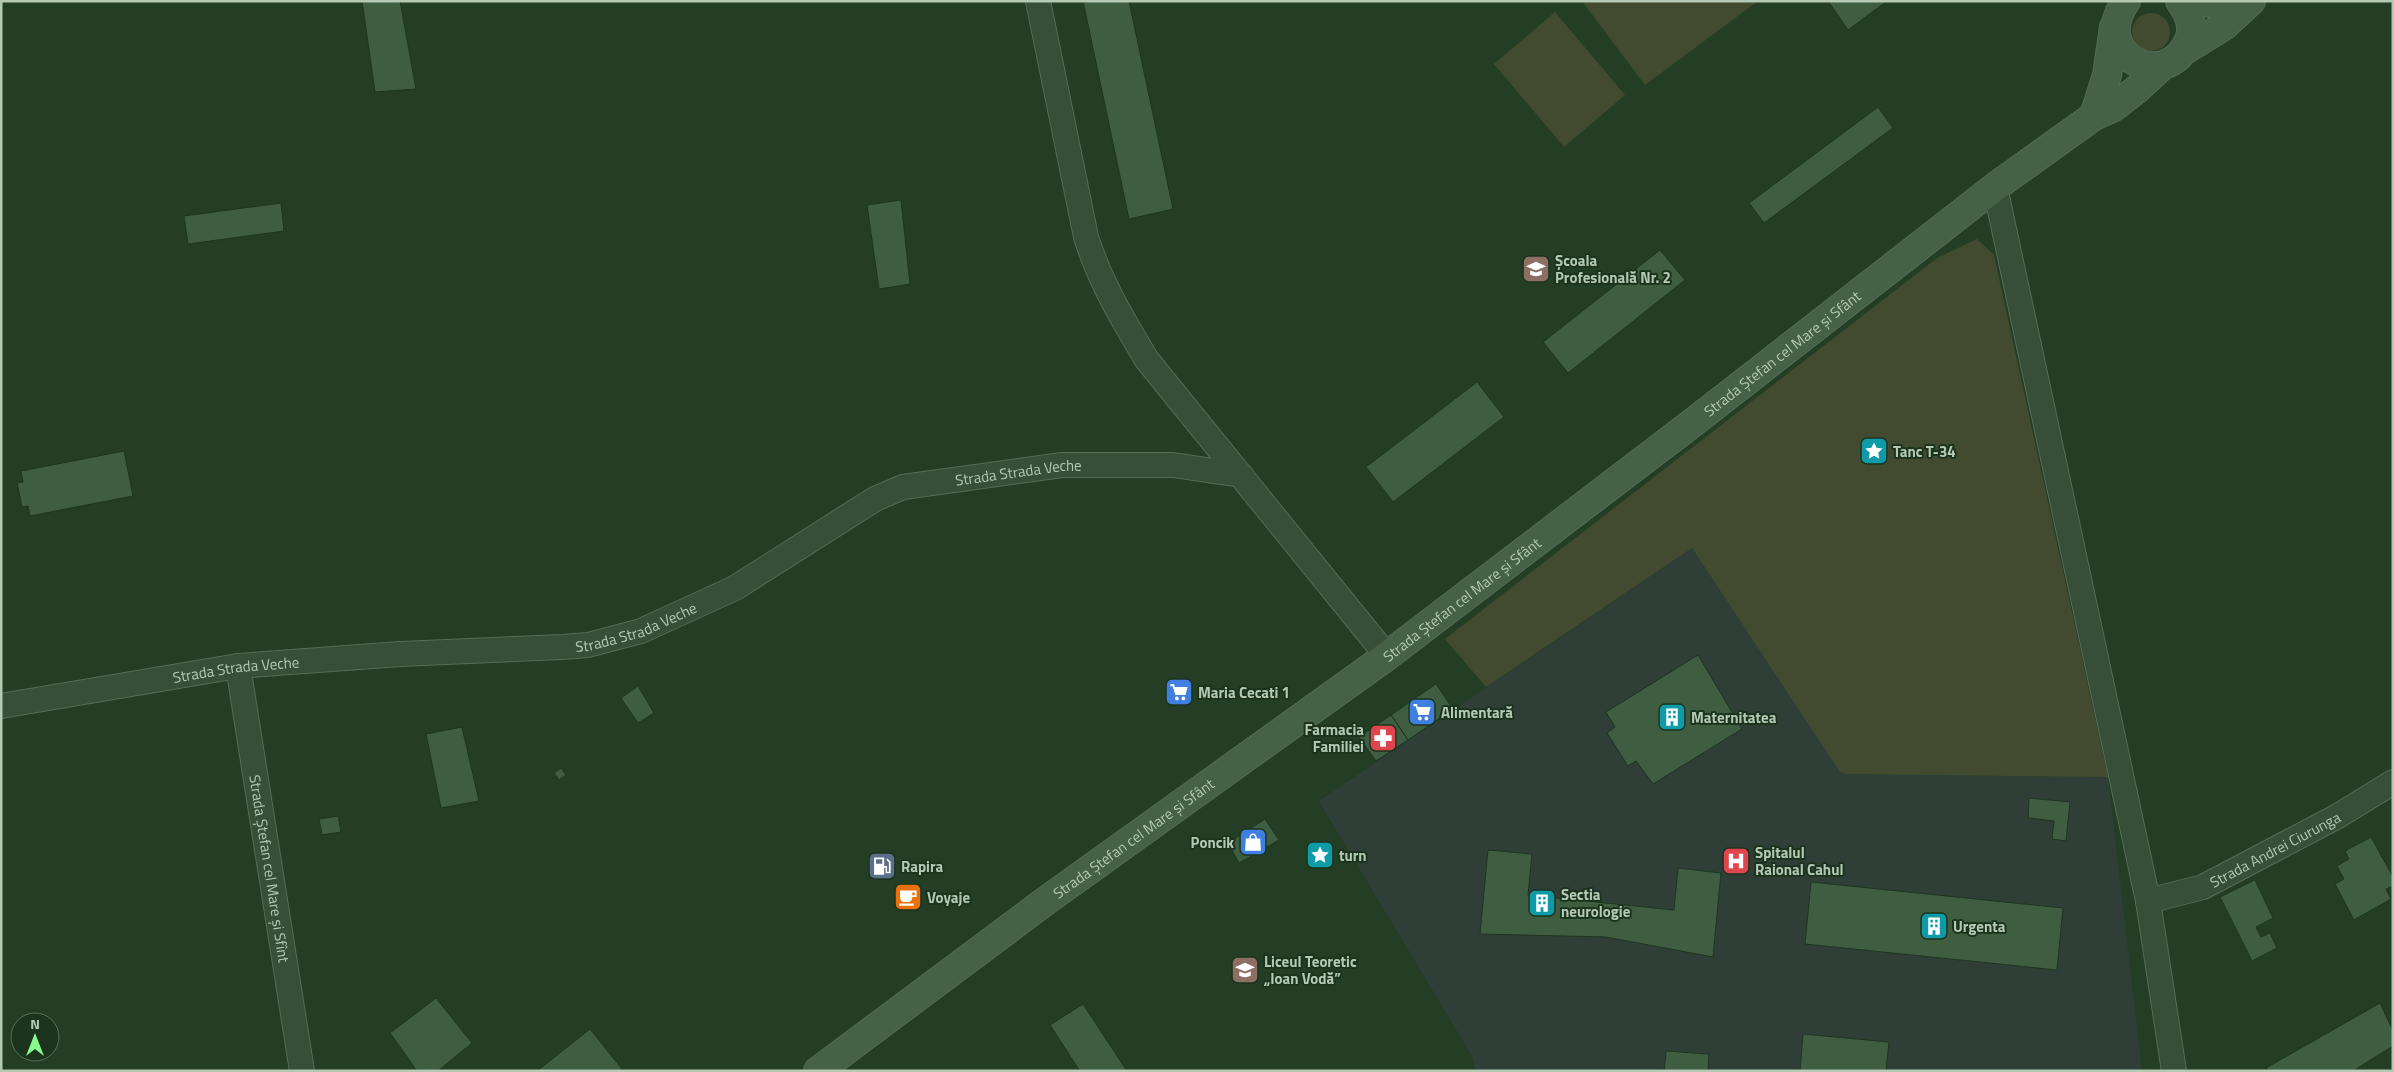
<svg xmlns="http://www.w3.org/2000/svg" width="2394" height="1072" viewBox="0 0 2394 1072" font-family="'Titillium Web',sans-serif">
	<rect width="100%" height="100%" fill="#233e24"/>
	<path fill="#2f3f38" d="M 1692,548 L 1840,772 L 1845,774 L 2108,777 L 2142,1071 L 1476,1071 L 1472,1056 L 1319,801 Z"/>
	<g fill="#424b30">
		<path d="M 1582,1 L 1758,1 L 1645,85 Z"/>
		<path d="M 1555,12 L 1625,95 L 1564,147 L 1494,64 Z"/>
		<circle cx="2151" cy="32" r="19"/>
		<path d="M 1977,239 L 1994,255 L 2108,777 L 1845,774 L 1840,772 L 1692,548 L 1486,687 L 1445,639 L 1937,258 Z"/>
	</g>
	<g fill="#3f5d40" stroke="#1e351f">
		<path d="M 362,1 L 400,1 L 416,89 L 375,92 Z"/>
		<path d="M 1083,1 L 1129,1 L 1173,209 L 1129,219 Z"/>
		<path d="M 1828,1 L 1887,1 L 1848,30 Z"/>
		<path d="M 1878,107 L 1893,128 L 1764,223 L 1749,203 Z"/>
		<path d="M 901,200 L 910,284 L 879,289 L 867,205 Z"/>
		<path d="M 281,203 L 284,231 L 188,244 L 184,216 Z"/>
		<path d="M 1660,250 L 1685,280 L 1568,373 L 1543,342 Z"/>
		<path d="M 1477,382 L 1504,417 L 1393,502 L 1366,467 Z"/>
		<path d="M 124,451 L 133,496 L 30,516 L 28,506 L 22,507 L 17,483 L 23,482 L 21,471 Z"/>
		<path d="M 1698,655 L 1742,729 L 1653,784 L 1636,761 L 1628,766 L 1607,733 L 1615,727 L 1606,712 Z"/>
		<path d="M 1436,684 L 1453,709 L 1408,740 L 1391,715 Z"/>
		<path d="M 638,686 L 654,713 L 638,723 L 621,698 Z"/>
		<path d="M 1391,715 L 1408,740 L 1376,761 L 1359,737 Z"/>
		<path d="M 462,727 L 479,801 L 441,808 L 426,734 Z"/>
		<path d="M 561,768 L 566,775 L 559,780 L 554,773 Z"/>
		<path d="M 2029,798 L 2070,802 L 2066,841 L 2052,839 L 2054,821 L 2028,818 Z"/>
		<path d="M 338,816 L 341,832 L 322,835 L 319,819 Z"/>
		<path d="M 1265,819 L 1279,840 L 1239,863 L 1228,843 Z"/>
		<path d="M 2371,837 L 2393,877 L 2393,886 L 2386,889 L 2391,899 L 2354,920 L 2335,884 L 2344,879 L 2337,866 L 2349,859 L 2345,851 Z"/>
		<path d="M 1488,850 L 1532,854 L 1528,895 L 1674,910 L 1678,868 L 1721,873 L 1713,957 L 1606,937 L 1480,934 Z"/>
		<path d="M 2255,880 L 2273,918 L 2256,927 L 2261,937 L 2270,933 L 2277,948 L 2252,961 L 2220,897 Z"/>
		<path d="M 1811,882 L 2063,908 L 2057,970 L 1805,944 Z"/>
		<path d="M 436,998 L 472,1043 L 438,1071 L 417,1071 L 390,1033 Z"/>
		<path d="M 2380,1003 L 2393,1031 L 2393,1046 L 2353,1071 L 2268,1071 L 2266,1068 Z"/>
		<path d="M 1083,1004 L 1127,1071 L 1080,1071 L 1050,1025 Z"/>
		<path d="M 590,1029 L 622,1069 L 619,1071 L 537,1071 Z"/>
		<path d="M 1803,1034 L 1889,1042 L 1886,1071 L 1800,1071 Z"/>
		<path d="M 1666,1051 L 1709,1054 L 1708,1071 L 1664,1071 Z"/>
	</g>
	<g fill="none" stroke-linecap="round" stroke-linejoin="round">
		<g stroke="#556c56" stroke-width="26">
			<g id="minor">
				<path d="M 1038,1 L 1086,237 C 1100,282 1123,320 1147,360 L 1387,656"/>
				<path d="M 1995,187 L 2148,901 L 2174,1071"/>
				<path id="s1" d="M 238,666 L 302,1071"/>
				<path id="s2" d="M 1,706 L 238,666 L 400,654 L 562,647 L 588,645 L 641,631 L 735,588 L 875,499 L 903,487 L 1062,465 L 1173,465 L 1241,475"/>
				<path id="s3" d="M 2148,901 L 2203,887 L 2338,816 L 2393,782"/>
			</g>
		</g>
		<g stroke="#556c56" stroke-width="30">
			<g id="secondary">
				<path d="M 2126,1 C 2088,56 2167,94 2189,40 C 2195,26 2188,12 2180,1"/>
				<path d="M 2197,1 L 2210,3 L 2217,1"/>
				<path d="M 2185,50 L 2224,26 L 2251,1"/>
				<path d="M 2094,116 L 2107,75 L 2114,27"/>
				<path id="s4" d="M 818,1071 L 1047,900 L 1387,656 L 1695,421 L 1995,187 L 2094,116 L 2114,107 L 2136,90 L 2162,66"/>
			</g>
		</g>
		<use href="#minor" stroke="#374e38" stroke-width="24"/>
		<use href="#secondary" stroke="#456147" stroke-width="28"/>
	</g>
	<defs>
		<g id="university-square" transform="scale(1.4375)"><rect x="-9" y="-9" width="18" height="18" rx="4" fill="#8d6e63" stroke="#1c331d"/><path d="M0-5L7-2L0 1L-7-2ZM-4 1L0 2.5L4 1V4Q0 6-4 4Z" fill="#fff"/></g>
		<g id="sight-square" transform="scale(1.4375)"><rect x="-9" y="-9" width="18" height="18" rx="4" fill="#0f9aa8" stroke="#1c331d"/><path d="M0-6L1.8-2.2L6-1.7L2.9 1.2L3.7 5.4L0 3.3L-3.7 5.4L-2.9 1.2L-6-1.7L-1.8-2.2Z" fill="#fff"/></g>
		<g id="supermarket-square" transform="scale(1.4375)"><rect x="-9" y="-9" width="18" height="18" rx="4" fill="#3f7fe0" stroke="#1c331d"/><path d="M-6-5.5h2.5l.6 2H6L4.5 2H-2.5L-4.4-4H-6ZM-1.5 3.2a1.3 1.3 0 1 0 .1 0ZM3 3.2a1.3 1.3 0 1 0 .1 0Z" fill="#fff"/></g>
		<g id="building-square" transform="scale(1.4375)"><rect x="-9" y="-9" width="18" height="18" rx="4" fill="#0f9aa8" stroke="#1c331d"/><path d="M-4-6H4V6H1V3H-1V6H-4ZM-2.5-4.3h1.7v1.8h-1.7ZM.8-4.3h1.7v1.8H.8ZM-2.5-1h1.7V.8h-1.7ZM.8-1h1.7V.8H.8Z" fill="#fff"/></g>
		<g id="pharmacy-square" transform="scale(1.4375)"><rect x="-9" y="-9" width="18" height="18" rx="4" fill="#e0444e" stroke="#1c331d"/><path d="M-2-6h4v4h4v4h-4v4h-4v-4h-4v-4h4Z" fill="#fff"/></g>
		<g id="shop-square" transform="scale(1.4375)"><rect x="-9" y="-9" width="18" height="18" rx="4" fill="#3f7fe0" stroke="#1c331d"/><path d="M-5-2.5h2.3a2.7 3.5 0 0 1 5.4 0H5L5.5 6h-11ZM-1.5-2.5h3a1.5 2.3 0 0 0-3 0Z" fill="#fff"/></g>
		<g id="hospital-square" transform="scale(1.4375)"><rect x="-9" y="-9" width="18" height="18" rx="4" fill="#e0444e" stroke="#1c331d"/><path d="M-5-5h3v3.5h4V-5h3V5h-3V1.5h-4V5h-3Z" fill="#fff"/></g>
		<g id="fuel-square" transform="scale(1.4375)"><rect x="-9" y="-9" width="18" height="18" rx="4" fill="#5c6f8a" stroke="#1c331d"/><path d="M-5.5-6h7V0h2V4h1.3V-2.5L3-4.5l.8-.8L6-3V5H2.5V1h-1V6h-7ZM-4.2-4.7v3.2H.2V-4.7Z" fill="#fff"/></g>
		<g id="cafe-square" transform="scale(1.4375)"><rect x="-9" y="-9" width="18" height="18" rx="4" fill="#e8710a" stroke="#1c331d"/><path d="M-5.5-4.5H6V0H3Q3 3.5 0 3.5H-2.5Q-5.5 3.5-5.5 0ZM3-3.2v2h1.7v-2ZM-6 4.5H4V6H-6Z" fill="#fff"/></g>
		<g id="school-square" transform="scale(1.4375)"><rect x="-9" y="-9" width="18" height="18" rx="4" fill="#8d6e63" stroke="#1c331d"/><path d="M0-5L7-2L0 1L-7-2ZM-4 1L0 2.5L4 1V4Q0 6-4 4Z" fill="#fff"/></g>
	</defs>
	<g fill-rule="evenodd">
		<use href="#university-square" x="1536" y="269"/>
		<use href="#sight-square" x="1874" y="451"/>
		<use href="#supermarket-square" x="1179" y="692"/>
		<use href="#supermarket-square" x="1422" y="712"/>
		<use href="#building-square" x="1672" y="717"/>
		<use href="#pharmacy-square" x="1383" y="738"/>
		<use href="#shop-square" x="1253" y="842"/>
		<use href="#sight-square" x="1320" y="855"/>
		<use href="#hospital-square" x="1736" y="861"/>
		<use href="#fuel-square" x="882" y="866"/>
		<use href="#cafe-square" x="908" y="897"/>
		<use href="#building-square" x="1542" y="903"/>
		<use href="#building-square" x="1934" y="926"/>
		<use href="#school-square" x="1245" y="970"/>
	</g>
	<g text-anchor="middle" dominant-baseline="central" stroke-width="4" stroke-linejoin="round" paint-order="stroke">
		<g font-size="15" font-weight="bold" fill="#b3c9b4" stroke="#1c331d" text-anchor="start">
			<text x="1555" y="260">Școala<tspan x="1555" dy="17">Profesională Nr. 2</tspan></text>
			<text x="1893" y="451">Tanc T-34</text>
			<text x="1198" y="692">Maria Cecati 1</text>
			<text x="1441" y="712">Alimentară</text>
			<text x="1691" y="717">Maternitatea</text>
			<text x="1364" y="729" text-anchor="end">Farmacia<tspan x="1364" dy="17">Familiei</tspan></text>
			<text x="1234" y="842" text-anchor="end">Poncik</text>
			<text x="1755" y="852">Spitalul<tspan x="1755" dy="17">Raional Cahul</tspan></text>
			<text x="1339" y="855">turn</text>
			<text x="901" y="866">Rapira</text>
			<text x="1561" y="894">Sectia<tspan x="1561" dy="17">neurologie</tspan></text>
			<text x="927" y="897">Voyaje</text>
			<text x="1953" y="926">Urgenta</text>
			<text x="1264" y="961">Liceul Teoretic<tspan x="1264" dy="17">„Ioan Vodă”</tspan></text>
		</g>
		<g font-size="15" fill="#b3c9b4" stroke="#1c331d">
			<text stroke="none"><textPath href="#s4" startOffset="1202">Strada Ștefan cel Mare și Sfânt</textPath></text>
			<text stroke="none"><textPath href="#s2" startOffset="1062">Strada Strada Veche</textPath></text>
			<text stroke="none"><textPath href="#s4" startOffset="798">Strada Ștefan cel Mare și Sfânt</textPath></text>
			<text stroke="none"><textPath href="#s2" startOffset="642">Strada Strada Veche</textPath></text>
			<text stroke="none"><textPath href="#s2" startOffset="238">Strada Strada Veche</textPath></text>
			<text stroke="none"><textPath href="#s4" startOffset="392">Strada Ștefan cel Mare și Sfânt</textPath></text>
			<text stroke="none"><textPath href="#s3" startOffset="138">Strada Andrei Ciurunga</textPath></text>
			<text stroke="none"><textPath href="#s1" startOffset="205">Strada Ștefan cel Mare și Sfînt</textPath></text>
		</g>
	</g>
	<rect width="2394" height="1072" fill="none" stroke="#b3c9b4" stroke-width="5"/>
	<g transform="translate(35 1037)"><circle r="24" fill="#1c331d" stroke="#586f59"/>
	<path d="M0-4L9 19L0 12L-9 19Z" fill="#88f98e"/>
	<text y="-8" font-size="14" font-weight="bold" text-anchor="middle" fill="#b3c9b4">N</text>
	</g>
</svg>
